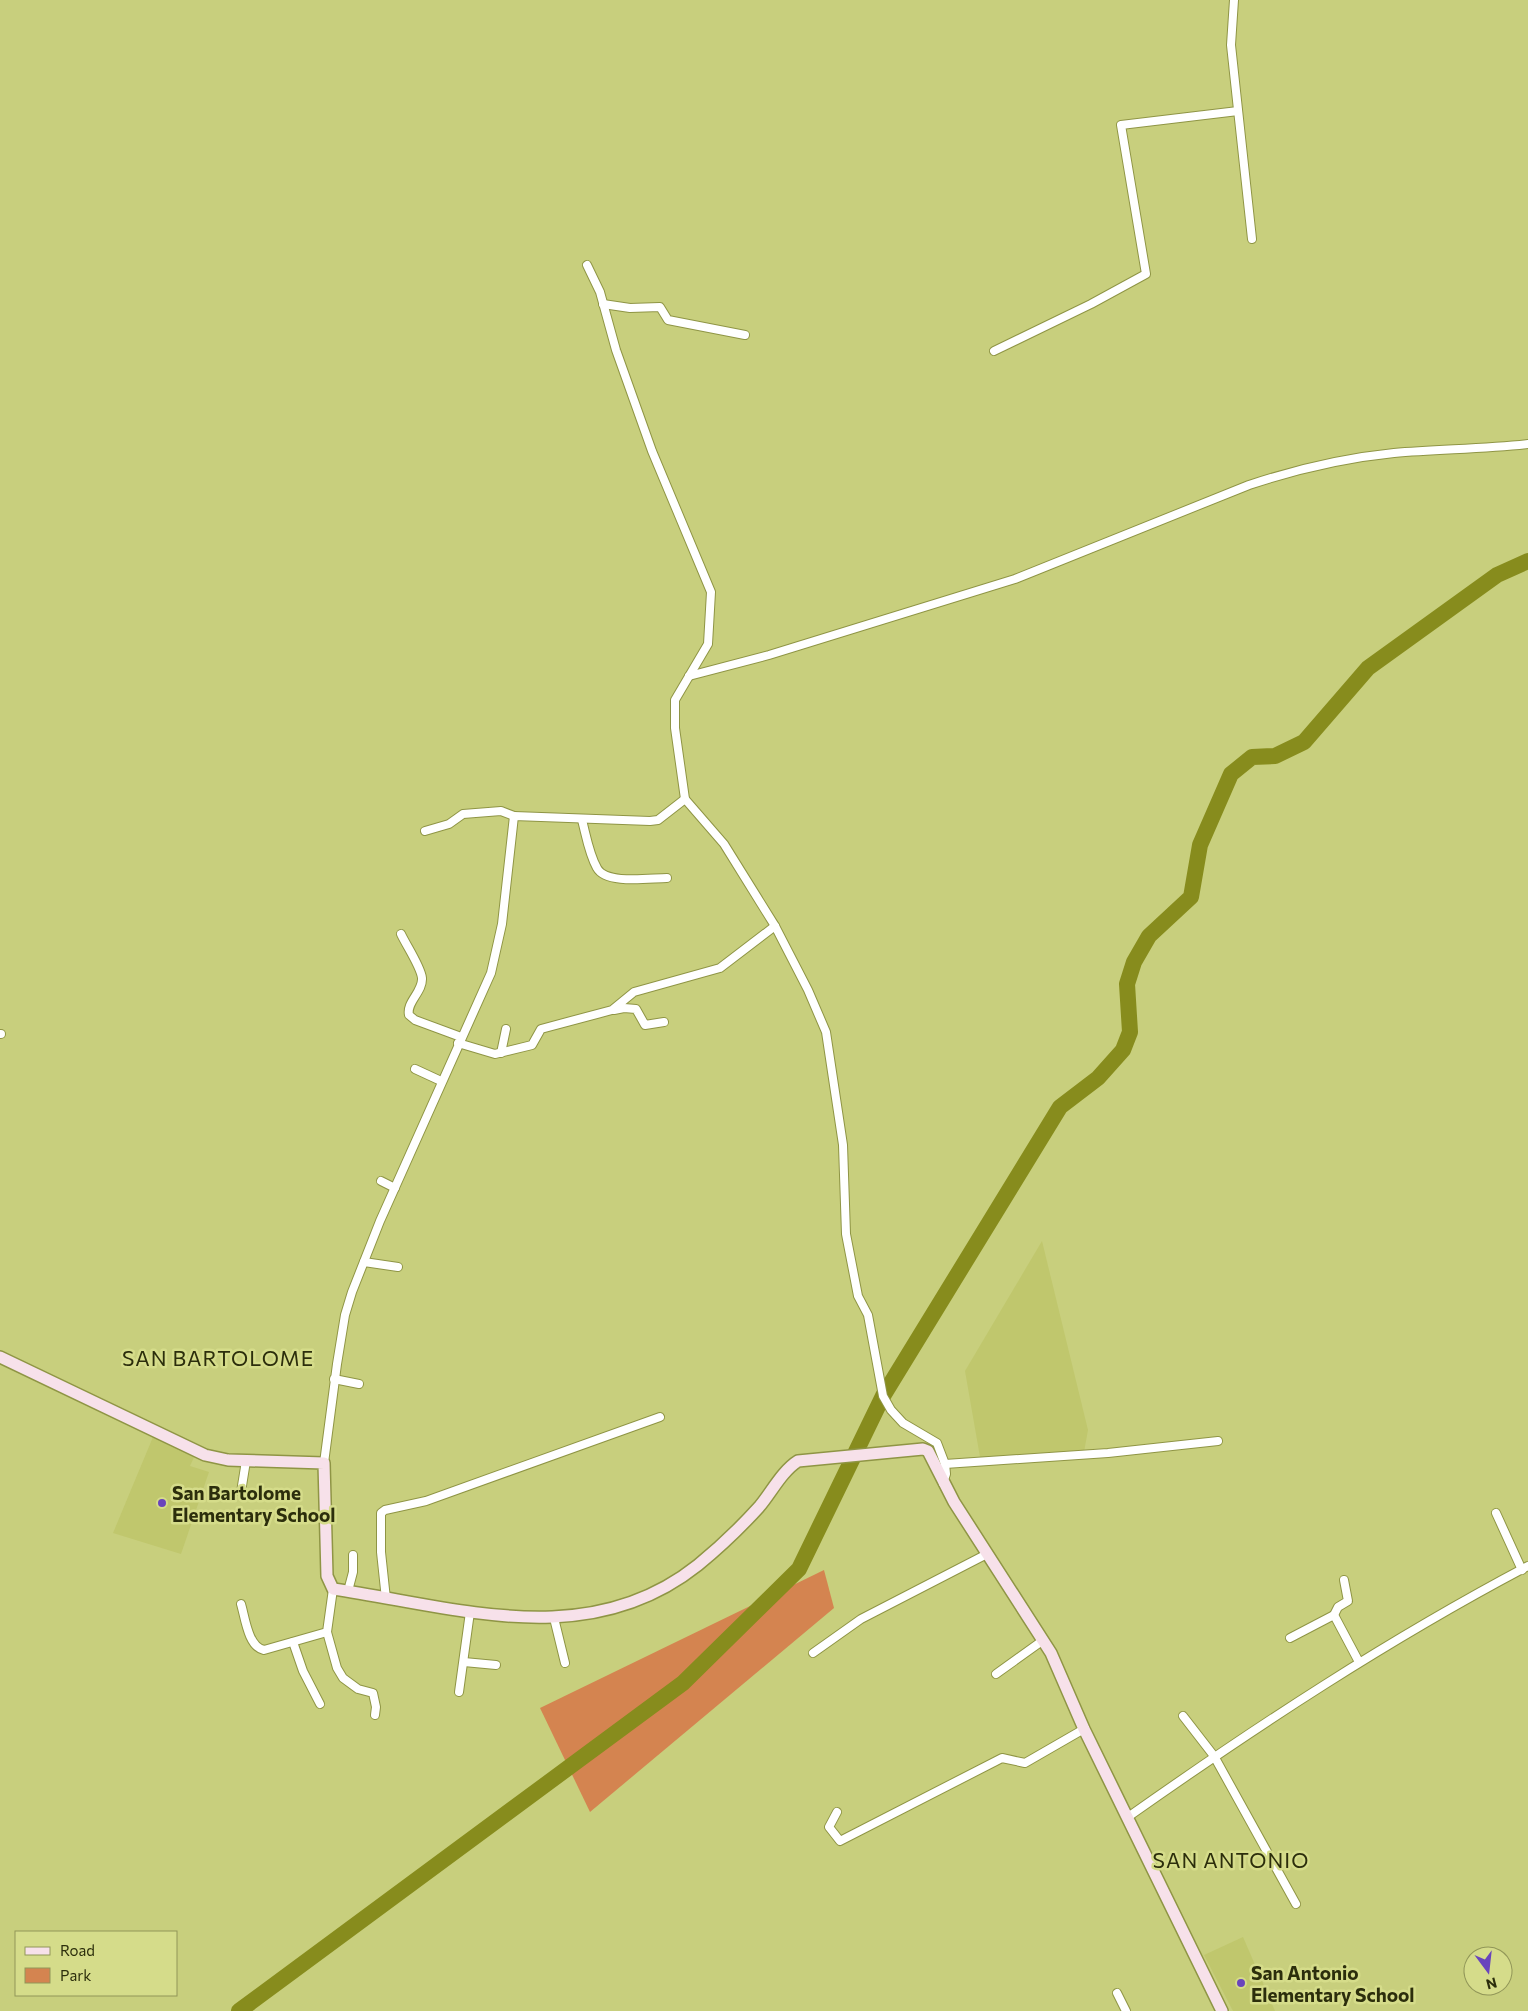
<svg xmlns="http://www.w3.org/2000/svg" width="1528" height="2011" viewBox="0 0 1528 2011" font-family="Commissioner,sans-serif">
	<rect width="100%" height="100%" fill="#c8cf7d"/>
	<g fill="#c0c76d">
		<path d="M 1042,1241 L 1088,1430 L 1084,1452 L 980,1457 L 965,1371 Z"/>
		<path d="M 153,1437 L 195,1455 L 190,1466 L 209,1472 L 181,1554 L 113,1533 Z"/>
		<path d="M 1243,1937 L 1275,2011 L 1233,2011 L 1204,1955 Z"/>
	</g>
	<path fill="#d48450" d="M 824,1570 L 834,1608 L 590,1812 L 540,1708 Z"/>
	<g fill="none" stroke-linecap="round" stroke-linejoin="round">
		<path stroke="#878c1d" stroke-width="16" d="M 239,2011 L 683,1683 L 799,1569 L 883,1396 L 1060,1107 L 1098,1078 L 1123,1050 L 1130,1032 L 1127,984 L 1134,962 L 1149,936 L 1191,897 L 1200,845 L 1231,774 L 1252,757 L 1275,756 L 1304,742 L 1368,668 L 1497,575 L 1528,561"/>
		<g stroke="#8f9545" stroke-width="10">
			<g id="street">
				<path d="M 1234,0 L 1231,45 L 1252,239"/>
				<path d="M 587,265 L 600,292 L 616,350 L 652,451 L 711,592 L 708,644 L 675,700 L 675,728 L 685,799 L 724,844 L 775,926 L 808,990 L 826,1032 L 843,1145 L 846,1234 L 858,1296 L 868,1315 L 883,1396 L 891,1410 L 903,1423 L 937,1443 L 945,1464 L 946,1474 L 943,1483"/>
				<path d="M 603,304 L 630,308 L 660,307 L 668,320 L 745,335"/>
				<path d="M 994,351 L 1091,304 L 1146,274 L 1121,125 L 1238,111"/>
				<path d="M 689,676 L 769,655 L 1015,579 L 1249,485 C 1297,469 1344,458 1394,453 C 1439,449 1484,449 1528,444"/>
				<path d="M 582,820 C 586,835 589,854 597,868 C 606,885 650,878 667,878"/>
				<path d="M 425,831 L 449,824 L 463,814 L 501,811 L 514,816"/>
				<path d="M 401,934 C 406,945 421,967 422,978 C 423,992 406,1002 409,1015 L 415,1020 L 461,1037"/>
				<path d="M 614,1010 L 624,1008 L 636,1009 L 645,1025 L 664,1022"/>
				<path d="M 0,1034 L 1,1034"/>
				<path d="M 458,1043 L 495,1054 L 532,1045 L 541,1029 L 612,1010 L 634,992 L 720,968 L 775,926"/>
				<path d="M 501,1053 L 506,1029"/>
				<path d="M 415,1069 L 441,1081"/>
				<path d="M 381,1181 L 395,1188"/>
				<path d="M 364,1262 L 398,1267"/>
				<path d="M 334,1379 L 359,1384"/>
				<path d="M 324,1463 L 337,1364 L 345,1315 L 352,1292 L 380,1221 L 491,973 L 502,924 L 514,816 L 650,821 L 658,820 L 685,799"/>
				<path d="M 945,1464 L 1108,1453 L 1218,1441"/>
				<path d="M 241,1492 L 246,1461"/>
				<path d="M 1496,1513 L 1522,1570"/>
				<path d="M 348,1591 L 353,1572 L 353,1555"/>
				<path d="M 386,1599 L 381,1552 L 381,1513 L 385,1510 L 426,1501 L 660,1417"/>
				<path d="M 241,1604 C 245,1617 248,1647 264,1650 L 327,1632 L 333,1589"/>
				<path d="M 1334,1615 L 1338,1607 L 1348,1601 L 1344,1580"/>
				<path d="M 554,1618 L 565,1663"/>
				<path d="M 327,1632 L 337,1668 L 343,1678 L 358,1689 L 373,1693 L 376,1707 L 375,1715"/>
				<path d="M 1290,1638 L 1334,1615 L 1359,1662"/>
				<path d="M 293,1642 L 303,1671 L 320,1704"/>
				<path d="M 813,1653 L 861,1619 L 987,1554"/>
				<path d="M 464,1662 L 496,1665"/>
				<path d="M 996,1674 L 1042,1641"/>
				<path d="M 459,1692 L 470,1612"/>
				<path d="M 1183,1716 L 1214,1756 L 1296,1904"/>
				<path d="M 837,1812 L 829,1827 L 840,1841 L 1002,1758 L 1025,1763 L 1084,1729"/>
				<path d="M 1128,1817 C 1257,1726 1388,1640 1528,1566"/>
				<path d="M 1117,1993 L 1126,2011"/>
			</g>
		</g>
		<g stroke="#8f9545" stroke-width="14">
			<path id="secondary" d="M 0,1357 L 205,1455 L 228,1460 L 324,1463 L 327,1576 L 333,1589 C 457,1607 588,1653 698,1565 C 720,1547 740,1528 759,1507 C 771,1493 782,1471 798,1461 L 923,1449 L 928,1451 L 954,1502 L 1051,1653 L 1084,1729 L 1222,2011"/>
		</g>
		<use href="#street" stroke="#fff" stroke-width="8"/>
		<use href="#secondary" stroke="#f7e1ea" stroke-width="11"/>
	</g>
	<g fill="#6944bc" stroke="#d5dc8a" stroke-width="2">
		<circle cx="162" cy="1503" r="5"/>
		<circle cx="1241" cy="1983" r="5"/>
	</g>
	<g text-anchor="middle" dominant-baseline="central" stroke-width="5" stroke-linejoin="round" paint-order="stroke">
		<g font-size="19" font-weight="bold" fill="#2c2e0c" stroke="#d5dc8a" text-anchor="start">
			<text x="172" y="1492">San Bartolome<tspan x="172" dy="22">Elementary School</tspan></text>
			<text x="1251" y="1972">San Antonio<tspan x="1251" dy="22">Elementary School</tspan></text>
		</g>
		<g font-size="21" letter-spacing="1" fill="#2c2e0c" stroke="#d5dc8a">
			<text x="218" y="1357">SAN BARTOLOME</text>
			<text x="1231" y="1859">SAN ANTONIO</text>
		</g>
	</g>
	<rect x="15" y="1931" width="162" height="65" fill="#d5dc8a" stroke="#919658"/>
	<rect x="25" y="1947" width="25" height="8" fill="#f7e1ea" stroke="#919658"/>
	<text x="60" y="1956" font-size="15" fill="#2c2e0c">Road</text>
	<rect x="25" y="1968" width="25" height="15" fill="#d48450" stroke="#919658"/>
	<text x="60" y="1981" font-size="15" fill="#2c2e0c">Park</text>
	<g transform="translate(1488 1971) rotate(165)"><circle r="24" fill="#d5dc8a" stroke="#919658"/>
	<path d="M0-4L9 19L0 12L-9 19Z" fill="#6944bc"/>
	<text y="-8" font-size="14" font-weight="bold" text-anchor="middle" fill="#2c2e0c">N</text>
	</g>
</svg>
